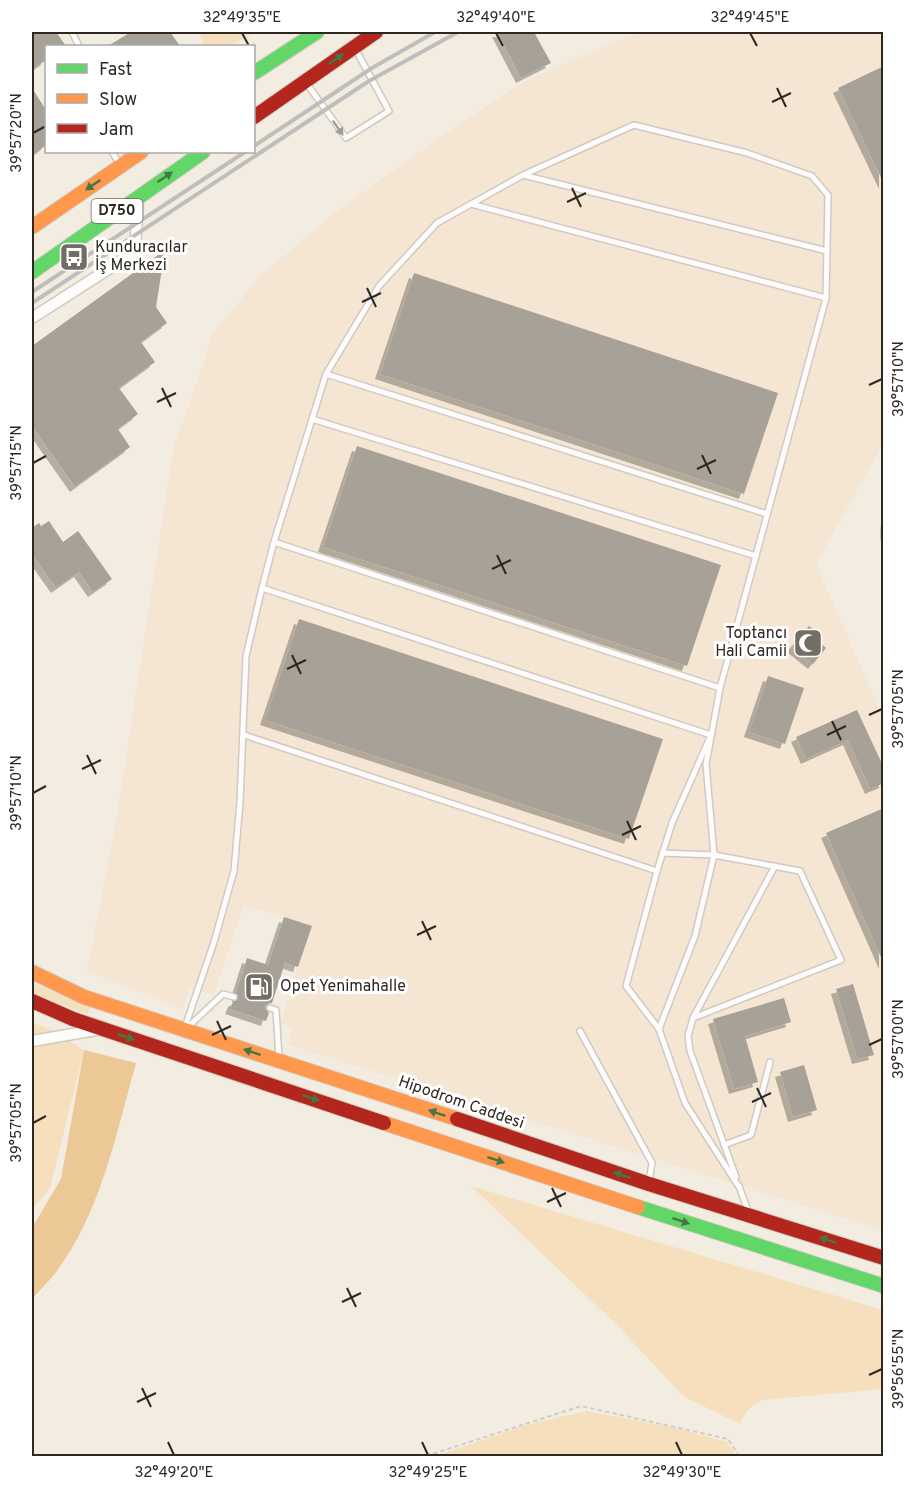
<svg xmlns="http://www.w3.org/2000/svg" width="915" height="1488" viewBox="0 0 915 1488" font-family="Overpass,sans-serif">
	<defs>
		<filter id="shadow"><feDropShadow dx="-5" dy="5" stdDeviation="0" flood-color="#0004"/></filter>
	</defs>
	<rect width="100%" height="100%" fill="#f3ece1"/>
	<path fill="#f4e6d3" d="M 644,32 L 883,32 L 883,444 L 816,564 L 883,718 L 883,1230 L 288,1045 L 293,1028 L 281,1023 L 311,926 L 244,905 L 214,995 L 189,988 L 183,1009 L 87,971 L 116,823 L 174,446 L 207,354 L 211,336 L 260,276 L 341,208 L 431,144 L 523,82 L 617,41 Z"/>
	<g fill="#f5dfbd">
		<path d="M 198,32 L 256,32 L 228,46 L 205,46 Z"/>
		<path d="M 32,983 L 91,1006 L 87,1014 L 37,995 L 32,993 Z"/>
		<path d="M 32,1023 L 48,1028 L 84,1050 L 50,1188 L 32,1210 Z"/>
		<path d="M 471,1186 L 883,1310 L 883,1389 L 763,1400 C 750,1404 745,1413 740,1424 L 683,1396 L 616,1324 Z"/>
		<path d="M 587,1411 L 671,1427 L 727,1442 L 736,1456 L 436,1456 L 526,1425 Z"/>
	</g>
	<path fill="#ebc895" d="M 84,1050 L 136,1063 C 116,1134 101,1212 56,1272 C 49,1281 40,1290 32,1299 L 32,1228 L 61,1179 Z"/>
	<g fill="#a7a198" filter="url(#shadow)">
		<path d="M 32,32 L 56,32 L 66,46 L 46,46 L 46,60 L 32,70 Z"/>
		<path d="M 131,32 L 170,32 L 180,46 L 108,46 Z"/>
		<path d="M 497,32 L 534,32 L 551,63 L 521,78 Z"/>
		<path d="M 884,66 L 884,184 L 838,88 Z"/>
		<path d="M 32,88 L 46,110 L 46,145 L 32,156 Z"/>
		<path d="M 165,250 L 156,307 L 167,323 L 141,342 L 155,362 L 119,388 L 138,414 L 118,429 L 130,447 L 75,487 L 32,426 L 32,346 Z"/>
		<path d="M 414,273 L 778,393 L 744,494 L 380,374 Z"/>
		<path d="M 357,446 L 721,565 L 687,666 L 323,547 Z"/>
		<path d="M 49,521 L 63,542 L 78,531 L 112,579 L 93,592 L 79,572 L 56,588 L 32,554 L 32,528 L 39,523 L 41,526 Z"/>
		<path d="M 299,619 L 663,739 L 629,839 L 265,720 Z"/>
		<path d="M 809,626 L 819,634 L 815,639 L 826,648 L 813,664 L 792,647 Z"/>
		<path d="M 768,676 L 804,688 L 785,744 L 749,732 Z"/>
		<path d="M 857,710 L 884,768 L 884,783 L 870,789 L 848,740 L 806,759 L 796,737 Z"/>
		<path d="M 884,808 L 884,964 L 826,833 Z"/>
		<path d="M 284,917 L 312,926 L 298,967 L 285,963 L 272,1003 L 267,1004 L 265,1007 L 269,1013 L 266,1021 L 230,1009 L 233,1002 L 238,999 L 236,993 L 247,958 L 268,965 Z"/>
		<path d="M 853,984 L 874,1055 L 857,1059 L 836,989 Z"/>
		<path d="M 784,998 L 791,1022 L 745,1036 L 758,1082 L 734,1089 L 713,1019 Z"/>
		<path d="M 804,1065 L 817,1110 L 793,1117 L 780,1072 Z"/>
	</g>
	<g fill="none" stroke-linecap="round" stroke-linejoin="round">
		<g stroke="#d0cac2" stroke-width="8">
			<g id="lane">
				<path d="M 72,32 L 79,46"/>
				<path d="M 307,84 L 346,138 L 389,111 L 357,52"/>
				<path d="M 112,152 L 119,163"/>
				<path d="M 523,175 L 827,251"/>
				<path d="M 471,204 L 826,298"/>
				<path d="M 326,374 L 767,514"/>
				<path d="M 312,419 L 756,556"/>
				<path d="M 884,529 L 884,538"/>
				<path d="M 274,542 L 720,688"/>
				<path d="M 262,588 L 711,735 L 672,823 L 657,871 L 626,986 L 659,1029"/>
				<path d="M 244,735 L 657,871"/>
				<path d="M 662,853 L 714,855 L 800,871 L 841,960 L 693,1018"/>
				<path d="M 270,1008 L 276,1010 L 279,1058"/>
				<path d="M 189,1026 L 223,994 L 234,997"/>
				<path d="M 185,1027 L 214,942 L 234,871 L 240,802 L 246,656 L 262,588 L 274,542 L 326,374 L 379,286 L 437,223 L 523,175 L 634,125 L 747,153 L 812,176 L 828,195 L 826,298 L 720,688 L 706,764 L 714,855 L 695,936 L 659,1029 L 685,1103 L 739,1187"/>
				<path d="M 580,1031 L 652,1163 L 649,1182"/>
				<path d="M 724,1145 L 751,1135 L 770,1062"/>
				<path d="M 736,1177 L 690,1051 L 688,1036 L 693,1018 L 775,866"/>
				<path d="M 739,1186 L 748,1211"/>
			</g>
		</g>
		<g stroke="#d0cac2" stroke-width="13">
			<g id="street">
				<path d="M 32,318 L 135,252 L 138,198"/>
				<path d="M 32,1041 L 96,1030"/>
			</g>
		</g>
		<g stroke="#d0cac2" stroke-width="16">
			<g id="fast">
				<path d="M 254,73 L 317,32"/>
				<path d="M 32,272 L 203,152"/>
				<path d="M 638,1207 L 884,1286"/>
			</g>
		</g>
		<g stroke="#d0cac2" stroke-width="16">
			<g id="slow">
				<path d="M 32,227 L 141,152"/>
				<path d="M 32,972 L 84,997 L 457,1119"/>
				<path d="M 384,1123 L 638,1207"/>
			</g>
		</g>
		<g stroke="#d0cac2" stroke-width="16">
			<g id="jam">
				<path d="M 254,117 L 376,32"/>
				<path d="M 32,1001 L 73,1019 L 384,1123"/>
				<path d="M 457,1119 L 649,1184 L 884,1258"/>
			</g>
		</g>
		<path stroke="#d1cdc9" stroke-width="2" stroke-dasharray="4.5 3" stroke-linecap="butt" d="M 426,1456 L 581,1406 L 728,1439 L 739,1456"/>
		<use href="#lane" stroke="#fdfcfa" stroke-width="5"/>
		<use href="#street" stroke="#fdfcfa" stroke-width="10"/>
		<use href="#fast" stroke="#63d668" stroke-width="14"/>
		<use href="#slow" stroke="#ff974d" stroke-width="14"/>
		<use href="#jam" stroke="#b3261e" stroke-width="14"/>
		<g stroke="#c0bebc" stroke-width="4">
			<path d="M 254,146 L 372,68 L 435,32"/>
			<path d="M 32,292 L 245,152"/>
			<path d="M 32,303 L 369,81 L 458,32"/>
		</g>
	</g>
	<defs><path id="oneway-solid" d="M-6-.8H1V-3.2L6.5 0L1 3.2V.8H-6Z" transform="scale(1.5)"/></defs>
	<g fill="#467641">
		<use href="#oneway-solid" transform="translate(336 59) rotate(-34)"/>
		<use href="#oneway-solid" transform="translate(165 177) rotate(-34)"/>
		<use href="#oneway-solid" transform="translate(93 185) rotate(146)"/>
		<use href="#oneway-solid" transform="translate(126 1037) rotate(18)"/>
		<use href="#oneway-solid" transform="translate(252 1052) rotate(-162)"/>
		<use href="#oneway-solid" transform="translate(311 1098) rotate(18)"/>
		<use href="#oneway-solid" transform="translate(437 1113) rotate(-161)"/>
		<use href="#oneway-solid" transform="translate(496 1160) rotate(18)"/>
		<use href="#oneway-solid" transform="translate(622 1175) rotate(-161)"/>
		<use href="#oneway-solid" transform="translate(681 1221) rotate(18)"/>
		<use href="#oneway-solid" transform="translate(828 1240) rotate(-162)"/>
	</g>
	<use fill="#a09d98" href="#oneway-solid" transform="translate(338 128) rotate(55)"/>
	<path fill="none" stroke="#2e2821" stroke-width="2" d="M 242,33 L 249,46M 496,33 L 503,46M 750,33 L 757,46M 777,88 L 786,107M 772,102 L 791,93M 33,133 L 46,126M 572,188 L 581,207M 567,202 L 586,193M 367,288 L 376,307M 362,302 L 381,293M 869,385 L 882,379M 162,388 L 171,407M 157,402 L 176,393M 702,455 L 711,474M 33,463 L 46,456M 697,469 L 716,460M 497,555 L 506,574M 492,569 L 511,560M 292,655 L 301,674M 287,669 L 306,660M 869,715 L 882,709M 832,721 L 841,740M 827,735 L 846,726M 87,755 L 96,774M 82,769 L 101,760M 33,793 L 46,786M 627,821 L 636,840M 622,835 L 641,826M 422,921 L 431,940M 417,935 L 436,926M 217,1021 L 226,1040M 212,1035 L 231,1026M 869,1045 L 882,1039M 757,1088 L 766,1107M 752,1102 L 771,1093M 33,1123 L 46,1116M 552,1188 L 561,1207M 547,1202 L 566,1193M 347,1288 L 356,1307M 342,1302 L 361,1293M 869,1375 L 882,1369M 142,1388 L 151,1407M 137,1402 L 156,1393M 168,1442 L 174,1455M 422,1442 L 428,1455M 676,1442 L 682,1455"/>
	<defs>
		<g id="bus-square" transform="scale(1.5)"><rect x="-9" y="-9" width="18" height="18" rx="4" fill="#736d64" stroke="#fff"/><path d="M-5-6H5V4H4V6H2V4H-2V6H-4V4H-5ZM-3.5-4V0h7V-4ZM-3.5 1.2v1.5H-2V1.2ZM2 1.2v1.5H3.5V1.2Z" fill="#fff"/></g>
		<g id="mosque-square" transform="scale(1.5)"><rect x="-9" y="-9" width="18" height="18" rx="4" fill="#736d64" stroke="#fff"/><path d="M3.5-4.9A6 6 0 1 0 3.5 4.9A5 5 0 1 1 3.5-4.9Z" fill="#fff"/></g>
		<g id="fuel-square" transform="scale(1.5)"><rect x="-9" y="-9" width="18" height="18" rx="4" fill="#736d64" stroke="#fff"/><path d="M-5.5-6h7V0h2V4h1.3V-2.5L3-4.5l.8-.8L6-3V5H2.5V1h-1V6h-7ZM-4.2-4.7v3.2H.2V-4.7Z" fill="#fff"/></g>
	</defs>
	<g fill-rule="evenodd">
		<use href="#bus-square" x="74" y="257"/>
		<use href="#mosque-square" x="808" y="643"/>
		<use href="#fuel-square" x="259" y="987"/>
	</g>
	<g text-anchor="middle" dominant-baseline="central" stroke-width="6" stroke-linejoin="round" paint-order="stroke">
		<rect fill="#fff" stroke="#6d6864" stroke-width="1.5" x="91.5" y="199" width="51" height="24" rx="4.5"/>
		<g font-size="15" font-weight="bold" fill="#2e2821">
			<text x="117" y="211">D750</text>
		</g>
		<g font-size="16" fill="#2e2821" stroke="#fff" text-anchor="start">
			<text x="95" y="248">Kunduracılar<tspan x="95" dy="18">İş Merkezi</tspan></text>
			<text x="787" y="634" text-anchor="end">Toptancı<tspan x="787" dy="18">Hali Camii</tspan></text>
			<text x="280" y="987">Opet Yenimahalle</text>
		</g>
		<g font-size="16" fill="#2e2821" stroke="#fff">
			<text transform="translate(461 1103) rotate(19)">Hipodrom Caddesi</text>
		</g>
	</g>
	<rect width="915" height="1488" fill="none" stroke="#ffffff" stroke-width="66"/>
	<rect x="45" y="45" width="210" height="108" fill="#ffffff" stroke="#aba9a6" stroke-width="1.5"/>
	<rect x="57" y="64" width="30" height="9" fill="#63d668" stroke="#aba9a6" stroke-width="1.5"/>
	<text x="99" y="75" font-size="18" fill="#2e2821">Fast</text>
	<rect x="57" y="94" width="30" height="9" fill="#ff974d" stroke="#aba9a6" stroke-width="1.5"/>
	<text x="99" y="105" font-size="18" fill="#2e2821">Slow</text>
	<rect x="57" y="124" width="30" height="9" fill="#b3261e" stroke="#aba9a6" stroke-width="1.5"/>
	<text x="99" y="135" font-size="18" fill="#2e2821">Jam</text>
	<rect x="33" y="33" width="849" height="1422" fill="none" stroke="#2e2821" stroke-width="2"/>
	<g font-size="15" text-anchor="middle" fill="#2e2821">
		<text x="242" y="22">32°49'35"E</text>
		<text x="496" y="22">32°49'40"E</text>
		<text x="750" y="22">32°49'45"E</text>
		<text transform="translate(16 133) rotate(-90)" y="5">39°57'20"N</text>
		<text transform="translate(898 379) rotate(-90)" y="5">39°57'10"N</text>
		<text transform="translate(16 463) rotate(-90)" y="5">39°57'15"N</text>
		<text transform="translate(898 709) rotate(-90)" y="5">39°57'05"N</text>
		<text transform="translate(16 793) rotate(-90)" y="5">39°57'10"N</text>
		<text transform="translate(898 1039) rotate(-90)" y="5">39°57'00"N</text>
		<text transform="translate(16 1123) rotate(-90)" y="5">39°57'05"N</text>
		<text transform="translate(898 1369) rotate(-90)" y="5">39°56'55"N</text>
		<text x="174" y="1477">32°49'20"E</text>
		<text x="428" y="1477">32°49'25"E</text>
		<text x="682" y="1477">32°49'30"E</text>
	</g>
</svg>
